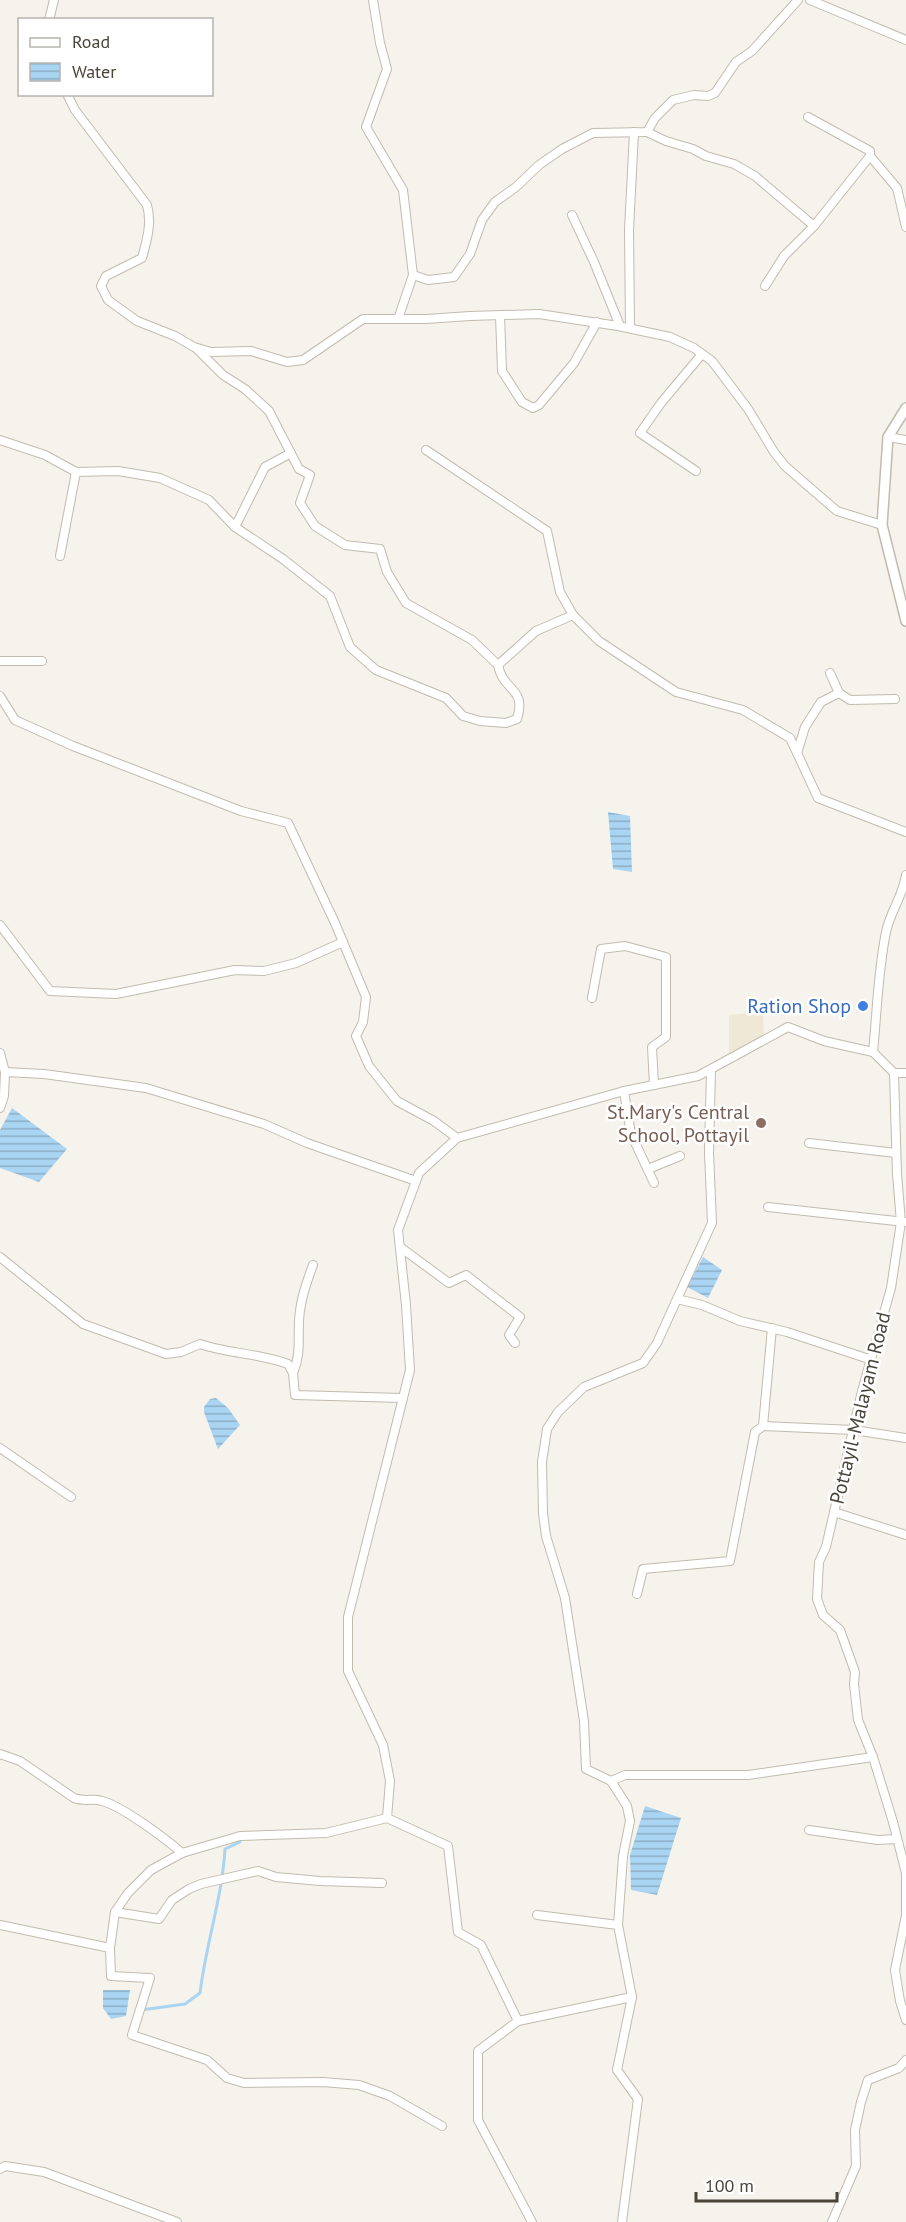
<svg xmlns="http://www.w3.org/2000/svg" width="906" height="2222" viewBox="0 0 906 2222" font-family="'PT Sans',sans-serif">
	<defs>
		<pattern id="water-rules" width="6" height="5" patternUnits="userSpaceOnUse" patternTransform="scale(1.5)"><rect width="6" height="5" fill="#a9d4f2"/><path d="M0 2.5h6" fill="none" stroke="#8caec5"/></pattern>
	</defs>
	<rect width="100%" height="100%" fill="#f6f3ec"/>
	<path fill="#efe8d6" d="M 763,1012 L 764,1034 L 729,1056 L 729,1015 Z"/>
	<g fill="url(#water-rules)">
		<path d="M 608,812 L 630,816 L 632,872 L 613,869 Z"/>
		<path d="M 12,1108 L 67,1149 L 39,1182 L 0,1168 L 0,1130 Z"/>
		<path d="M 703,1257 L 722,1270 L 708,1298 L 687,1287 Z"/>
		<path d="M 216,1398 L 228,1408 L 240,1425 L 218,1449 L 204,1412 L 204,1407 L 210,1399 Z"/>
		<path d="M 645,1806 L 681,1818 L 657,1895 L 631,1890 L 630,1855 Z"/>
		<path d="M 103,1990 L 130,1990 L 126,2016 L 111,2019 L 103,2008 Z"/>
	</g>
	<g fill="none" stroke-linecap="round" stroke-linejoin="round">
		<path stroke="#a9d4f2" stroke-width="3" d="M 141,2010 L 185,2004 L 200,1993 C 206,1943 222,1899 225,1849 L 240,1842"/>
		<g stroke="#c2bbae" stroke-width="10">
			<g id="minor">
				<path d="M 373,0 L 380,43 L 387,69 L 366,127 L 403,190 L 413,275"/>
				<path d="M 810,0 L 906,40"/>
				<path d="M 49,20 L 54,0"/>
				<path d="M 67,94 L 75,110 L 147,205 C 152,223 147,240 142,258 L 106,276 L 101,286 L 108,300 L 137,321 L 175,336 L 194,347 L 211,352 L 251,351 L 287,362 L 303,360 L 363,319 L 426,319 L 470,316 L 539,314 L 618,326 L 670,337 L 694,348 L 712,361 L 748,409 L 774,452 L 785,466 L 808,486 L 837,511 L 882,525"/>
				<path d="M 647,132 L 666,141 L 693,149 L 706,156 L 734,164 L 755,176 L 814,226 L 870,156 L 870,151 L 808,117"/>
				<path d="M 870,156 L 897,188 L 906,227"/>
				<path d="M 572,215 L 594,262 L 620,326"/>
				<path d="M 765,286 L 784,256 L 814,226"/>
				<path d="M 500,315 L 502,371 L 522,402 L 533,408 L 539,405 L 574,363 L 597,322"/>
				<path d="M 398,319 L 413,275 L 428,280 L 454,277 L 470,254 L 482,220 L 495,202 L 516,187 L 539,165 L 562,149 L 593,133 L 647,132 L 655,118 L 673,100 L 694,95 L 708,96 L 715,93 L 736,62 L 752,51 L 798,0"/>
				<path d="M 630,328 L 629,230 L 634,132"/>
				<path d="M 196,348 L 223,375 L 245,389 L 269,411 L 299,469 L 310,475 L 300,503 L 315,526 L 345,545 L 380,549 L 387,572 L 406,603 L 472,640 L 498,665 L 536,631 L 573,615 L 599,641 L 676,692 L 743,710 L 790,738 L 818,798 L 906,832"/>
				<path d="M 888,437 L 906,440"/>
				<path d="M 0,440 L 45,455 L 76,472 L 118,471 L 160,478 L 209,500 L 235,527 L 283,559 L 330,596 L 350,647 L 376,670 L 446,698 L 463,716 L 480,721 L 506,723 L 517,719 C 527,687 503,692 498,665"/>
				<path d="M 426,450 L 547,531 L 560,592 L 573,615"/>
				<path d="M 696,471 L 640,433 L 661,403 L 702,354"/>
				<path d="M 235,527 L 265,467 L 291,453"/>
				<path d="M 60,556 L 76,472"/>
				<path d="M 0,661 L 42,661"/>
				<path d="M 830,673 L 839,693 L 850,700 L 895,699"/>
				<path d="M 0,696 L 15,720 L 73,746 L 241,811 L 288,823 L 335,923 L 366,997 L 363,1022 L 356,1036 L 369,1066 L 397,1101 L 434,1121 L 457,1138 L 624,1091 L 698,1076 L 788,1027 L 824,1041 L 873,1052"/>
				<path d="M 797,753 L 805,727 L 821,702 L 839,693"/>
				<path d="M 906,875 C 903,896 890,912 886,932 C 878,971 877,1012 873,1052 L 894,1073 L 897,1174 L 901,1222 L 891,1288 L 862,1391 L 826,1547 L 819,1562 L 817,1599 L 823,1615 L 840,1630 L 855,1672 L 854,1684 L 858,1720 L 873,1757 L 893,1822 L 906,1873 L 906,1915 L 895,1970 L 900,2001 L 906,2020"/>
				<path d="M 0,925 L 50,991 L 116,994 L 235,970 L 264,971 L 296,963 L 343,942"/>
				<path d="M 592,998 L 601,949 L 625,946 L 666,957 L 666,1037 L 652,1047 L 654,1085"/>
				<path d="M 0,1053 L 5,1072 L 44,1074 L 146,1088 L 264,1124 L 307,1143 L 416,1181"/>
				<path d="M 894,1073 L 906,1073"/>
				<path d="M 624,1091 L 631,1134 L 654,1183"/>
				<path d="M 0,1108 L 4,1096 L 5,1072"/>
				<path d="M 809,1143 L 896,1153"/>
				<path d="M 648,1169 L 680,1156"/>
				<path d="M 768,1207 L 905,1222"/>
				<path d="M 400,1247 L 449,1283 L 466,1275 L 520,1317 L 509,1335 L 515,1343"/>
				<path d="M 0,1257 L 83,1324 L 166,1354 L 181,1352 L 200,1344 C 229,1354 259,1353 288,1364 L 293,1373 L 295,1395 L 402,1398"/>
				<path d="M 677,1299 L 712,1223 L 709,1153 L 711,1069"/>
				<path d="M 293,1373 C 301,1354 298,1341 299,1321 C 300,1301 306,1284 313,1265"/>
				<path d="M 763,1426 L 854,1430 L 906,1438"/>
				<path d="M 0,1448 L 71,1497"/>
				<path d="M 834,1512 L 906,1535"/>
				<path d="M 637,1594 L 643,1569 L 730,1561 L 755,1432 L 763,1426 L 772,1328"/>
				<path d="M 0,1754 L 20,1761 L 74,1798 C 85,1802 93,1798 102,1801 C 122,1806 166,1839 182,1853"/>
				<path d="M 611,1781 L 625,1775 L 748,1775 L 873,1757"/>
				<path d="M 387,1818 L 448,1846 L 458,1932 L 481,1945 L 518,2021"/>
				<path d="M 809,1830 L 878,1840 L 897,1839"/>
				<path d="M 115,1912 L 159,1919 L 172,1900 L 189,1889 L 201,1884 L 258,1871 L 276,1877 L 320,1881 L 382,1883"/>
				<path d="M 537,1915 L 618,1925 L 632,1997 L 617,2070 L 638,2099 L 622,2222"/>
				<path d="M 0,1925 L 110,1948 L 115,1912 L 128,1893 L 151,1870 L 182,1853 L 240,1836 L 326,1833 L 387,1818 L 390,1781 L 383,1745 L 348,1671 L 348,1617 L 410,1370 L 406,1305 L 398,1230 L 419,1173 L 457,1138"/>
				<path d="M 618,1925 L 623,1856 L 630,1821 L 627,1806 L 611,1781 L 586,1769 L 584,1721 L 565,1598 L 546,1536 L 543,1513 L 542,1462 L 547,1429 L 558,1412 L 584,1387 L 643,1363 L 657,1343 L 677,1299 L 702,1305 L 740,1321 L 787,1332 L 872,1360"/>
				<path d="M 110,1948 L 111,1976 L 150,1978 L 132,2035 L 207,2060 L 227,2078 L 244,2083 L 323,2082 L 359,2085 L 390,2096 L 442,2126"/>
				<path d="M 0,2169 L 5,2166 L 44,2172 L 177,2222"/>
				<path d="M 532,2222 L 478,2120 L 478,2051 L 518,2021 L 632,1997"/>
				<path d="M 832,2222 L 856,2166 L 855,2130 L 861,2102 L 868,2080 L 899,2068 L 906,2060"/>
			</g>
		</g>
		<g stroke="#c2bbae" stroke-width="12">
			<path id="tertiary" d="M 906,408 L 888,437 L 882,525 L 906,621"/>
		</g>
		<use href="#minor" stroke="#fff" stroke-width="8"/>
		<use href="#tertiary" stroke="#fff" stroke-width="9"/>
	</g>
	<circle fill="#3f7fe0" stroke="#fff" stroke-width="2" cx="863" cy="1006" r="6"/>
	<circle fill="#8d6e63" stroke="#fff" stroke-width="2" cx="761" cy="1123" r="6"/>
	<g text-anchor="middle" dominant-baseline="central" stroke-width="5" stroke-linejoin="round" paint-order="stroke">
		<g font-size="20" fill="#366cbe" stroke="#fff" text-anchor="end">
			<text x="851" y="1006">Ration Shop</text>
		</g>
		<g font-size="20" fill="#785e54" stroke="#fff" text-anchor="end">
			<text x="749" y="1112">St.Mary's Central<tspan x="749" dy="23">School, Pottayil</tspan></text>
		</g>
		<g font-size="20" fill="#4b4439" stroke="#fff">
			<text transform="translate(860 1408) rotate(-76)">Pottayil-Malayam Road</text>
		</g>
	</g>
	<rect x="18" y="18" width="195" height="78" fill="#ffffff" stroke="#b7b4b0" stroke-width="1.5"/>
	<rect x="30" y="38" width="30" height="9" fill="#ffffff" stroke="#b7b4b0" stroke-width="1.5"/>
	<text x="72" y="48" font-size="18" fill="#4b4439">Road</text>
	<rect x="30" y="63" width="30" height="18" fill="url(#water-rules)" stroke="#b7b4b0" stroke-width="1.5"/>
	<text x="72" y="78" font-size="18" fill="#4b4439">Water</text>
	<path d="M696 2192v9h141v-9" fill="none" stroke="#4b4439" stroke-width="3"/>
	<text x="705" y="2192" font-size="18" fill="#4b4439" stroke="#ffffff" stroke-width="4.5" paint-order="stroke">100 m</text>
</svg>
